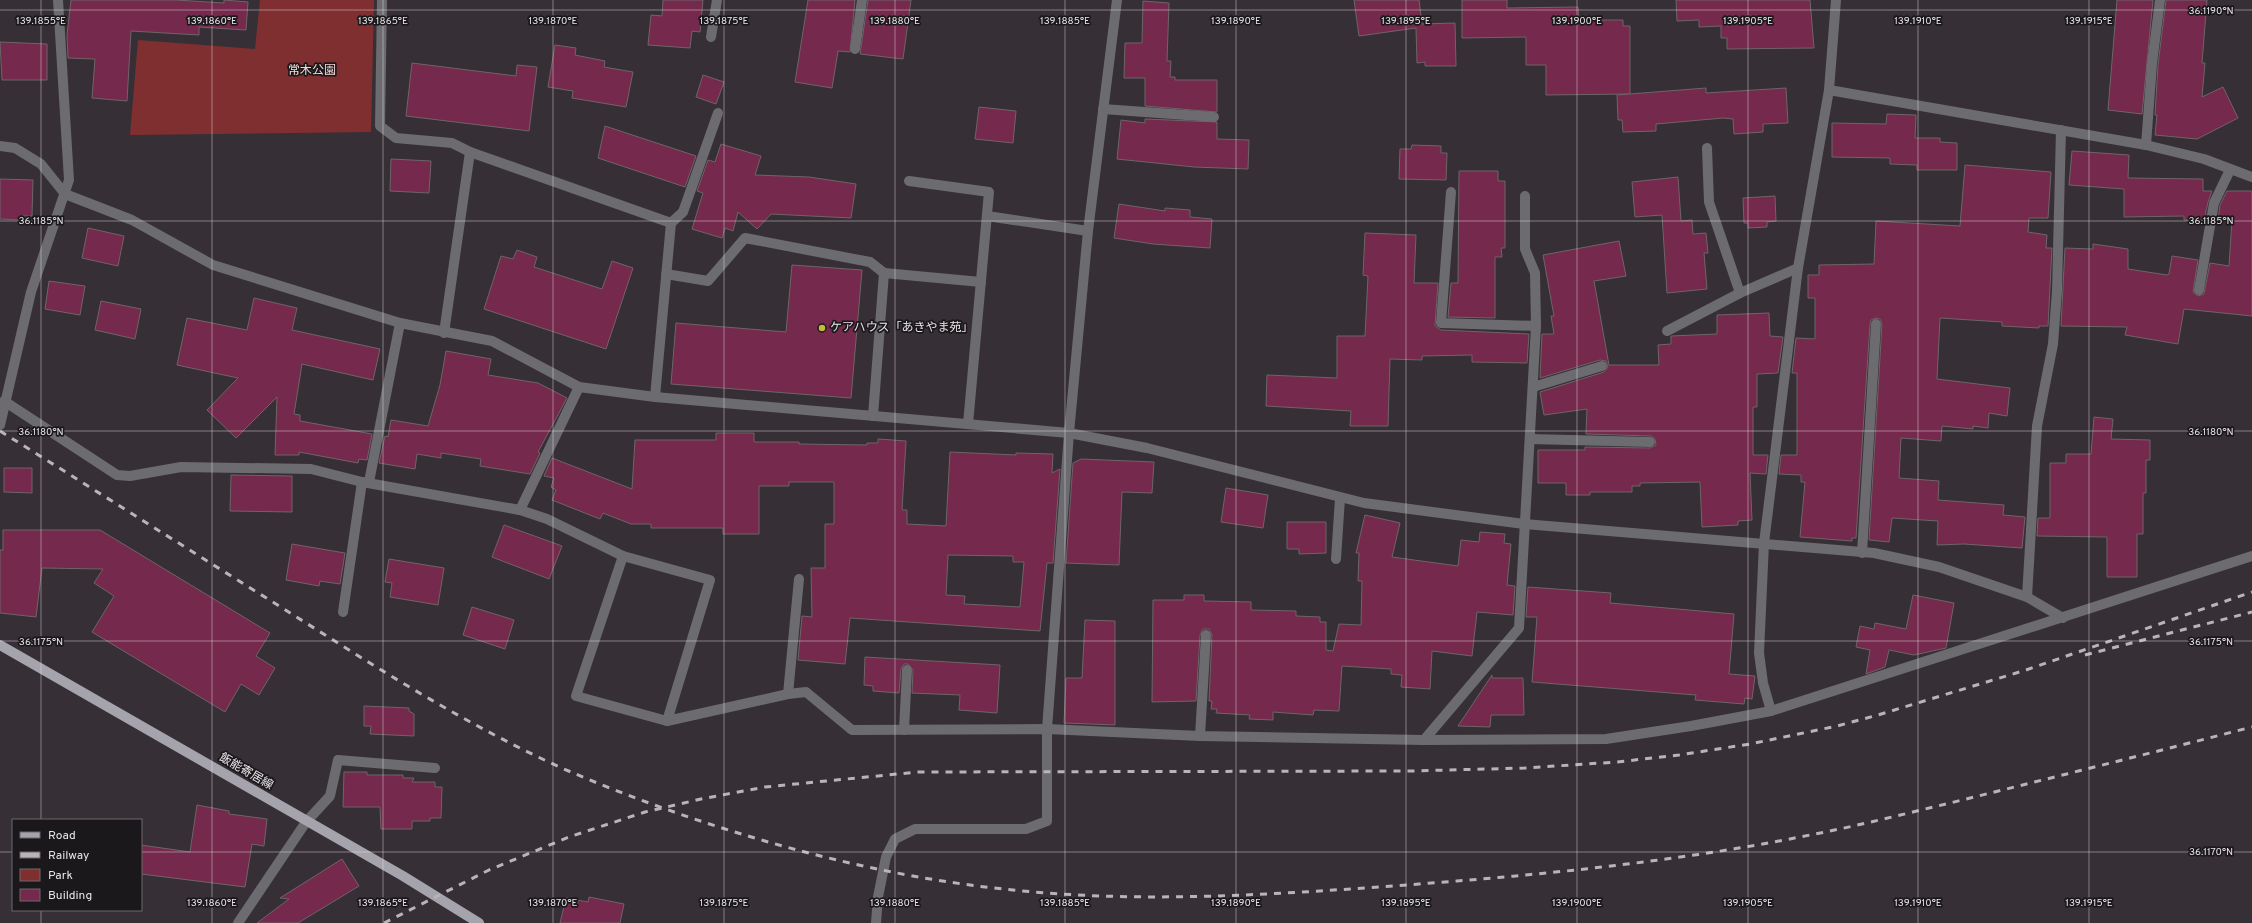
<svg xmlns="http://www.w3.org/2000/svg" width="2252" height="923" viewBox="0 0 2252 923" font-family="Overpass,'Noto Sans JP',sans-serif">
	<rect width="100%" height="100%" fill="#362f36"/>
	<path fill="#802f30" d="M 260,0 L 374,0 L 371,132 L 130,135 L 138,40 L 255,49 Z"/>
	<g fill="#75294d" stroke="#6f6468" fill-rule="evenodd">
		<path d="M 71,0 L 176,0 L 224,3 L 224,0 L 248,2 L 246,30 L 199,27 L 199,35 L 131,31 L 127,101 L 92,98 L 95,59 L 68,58 L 67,35 Z"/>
		<path d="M 663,0 L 703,0 L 700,32 L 692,31 L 690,48 L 648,45 L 651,15 L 662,16 Z"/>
		<path d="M 808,0 L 855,0 L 850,52 L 838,51 L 832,88 L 795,82 Z"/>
		<path d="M 868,0 L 911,0 L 903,59 L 860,54 Z"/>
		<path d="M 1354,0 L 1419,0 L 1422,24 L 1455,23 L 1456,66 L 1425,66 L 1425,62 L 1417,63 L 1416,28 L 1359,36 Z"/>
		<path d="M 1462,0 L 1507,0 L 1507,8 L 1578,7 L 1579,20 L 1623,20 L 1623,26 L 1630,26 L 1630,94 L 1546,95 L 1546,65 L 1526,65 L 1526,37 L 1462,38 Z"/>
		<path d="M 1676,0 L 1810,0 L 1814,48 L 1727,49 L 1727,38 L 1721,38 L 1721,26 L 1699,27 L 1699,20 L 1677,21 Z"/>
		<path d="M 2117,0 L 2153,0 L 2142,114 L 2108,110 Z"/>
		<path d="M 2166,0 L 2207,0 L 2202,63 L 2205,63 L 2202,97 L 2223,87 L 2238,118 L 2197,139 L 2155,135 L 2157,115 L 2155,115 L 2158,65 Z"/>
		<path d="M 1143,1 L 1169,3 L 1167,61 L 1171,61 L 1170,77 L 1175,77 L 1175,80 L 1217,80 L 1217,112 L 1145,106 L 1145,78 L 1124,78 L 1125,43 L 1142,43 Z"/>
		<path d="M 0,42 L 47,44 L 47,80 L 2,80 Z"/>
		<path d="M 555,45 L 576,48 L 575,55 L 605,61 L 604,67 L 633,72 L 626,107 L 572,98 L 573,91 L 548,87 Z"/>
		<path d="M 412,63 L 516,76 L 517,65 L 537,67 L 529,131 L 406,116 Z"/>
		<path d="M 703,75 L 724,82 L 716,104 L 696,97 Z"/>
		<path d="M 1706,88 L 1706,93 L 1786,88 L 1788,123 L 1763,124 L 1763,132 L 1734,134 L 1733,119 L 1723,118 L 1656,124 L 1656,131 L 1623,132 L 1622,120 L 1618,120 L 1617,95 Z"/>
		<path d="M 979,107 L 1016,111 L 1013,143 L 975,139 Z"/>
		<path d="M 1887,114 L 1916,115 L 1915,138 L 1940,138 L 1940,142 L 1957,143 L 1957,170 L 1917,170 L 1917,165 L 1890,164 L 1890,158 L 1832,157 L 1832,123 L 1886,124 Z"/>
		<path d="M 1145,119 L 1217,122 L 1217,139 L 1249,140 L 1248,169 L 1194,167 L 1117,159 L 1121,120 L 1145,123 Z"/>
		<path d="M 605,126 L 696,156 L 685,187 L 598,158 Z"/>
		<path d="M 721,144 L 761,156 L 755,175 L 809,177 L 856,184 L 851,218 L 771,214 L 757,229 L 738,212 L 733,231 L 725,228 L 722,238 L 692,229 L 703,193 L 697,191 L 708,160 L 715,162 Z"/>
		<path d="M 1412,145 L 1441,146 L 1441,153 L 1447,153 L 1446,180 L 1399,179 L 1400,149 L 1411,149 Z"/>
		<path d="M 2072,151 L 2129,155 L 2128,178 L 2203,179 L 2203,191 L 2212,191 L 2208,202 L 2204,220 L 2184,220 L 2184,216 L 2124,217 L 2124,189 L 2069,185 Z"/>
		<path d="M 391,159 L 431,161 L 429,193 L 390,191 Z"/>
		<path d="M 1965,165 L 2051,172 L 2048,218 L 2029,218 L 2028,232 L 2047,235 L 2046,248 L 2052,248 L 2048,326 L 2039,326 L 2039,328 L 2002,326 L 2002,322 L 1940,318 L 1937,379 L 2010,388 L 2007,416 L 1989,413 L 1988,428 L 1973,426 L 1973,429 L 1942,426 L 1941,441 L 1901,438 L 1899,478 L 1939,481 L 1938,500 L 2004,505 L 2003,515 L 2025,517 L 2022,548 L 1964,544 L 1937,545 L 1938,521 L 1892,518 L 1889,542 L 1869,540 L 1882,324 L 1880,319 L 1876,318 L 1871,320 L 1870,324 L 1856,538 L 1852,538 L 1852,541 L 1800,537 L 1805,482 L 1801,482 L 1801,475 L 1779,474 L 1781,455 L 1797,455 L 1797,373 L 1792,373 L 1796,338 L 1815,339 L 1815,298 L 1808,298 L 1808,275 L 1819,275 L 1819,265 L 1874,264 L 1876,221 L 1960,226 Z"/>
		<path d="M 1459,171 L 1498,171 L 1498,181 L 1505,181 L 1505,248 L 1501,248 L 1502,257 L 1495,257 L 1495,318 L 1448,317 L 1451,283 L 1458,283 Z"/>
		<path d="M 1678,177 L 1681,221 L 1692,220 L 1693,234 L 1706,233 L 1708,253 L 1704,253 L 1707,289 L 1667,293 L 1662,215 L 1635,217 L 1632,182 Z"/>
		<path d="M 0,179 L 33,180 L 32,216 L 23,216 L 22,220 L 0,219 Z"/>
		<path d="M 2227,191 L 2252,191 L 2252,316 L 2184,309 L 2178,344 L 2125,335 L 2127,327 L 2061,326 L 2065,248 L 2093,249 L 2093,244 L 2128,249 L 2128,269 L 2167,275 L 2169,274 L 2172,256 L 2198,260 L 2193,292 L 2198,296 L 2204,294 L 2210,263 L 2229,266 L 2232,220 L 2218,220 L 2220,205 Z"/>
		<path d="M 1775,196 L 1776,221 L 1767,222 L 1767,227 L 1748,228 L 1748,223 L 1744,223 L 1743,198 Z"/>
		<path d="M 1119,204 L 1165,211 L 1165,208 L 1190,210 L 1190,217 L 1212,219 L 1210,248 L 1153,244 L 1114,238 Z"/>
		<path d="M 88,228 L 124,236 L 118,266 L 82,258 Z"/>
		<path d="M 1365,233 L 1416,235 L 1414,283 L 1438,283 L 1435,326 L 1441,330 L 1529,334 L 1527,363 L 1472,362 L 1472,355 L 1422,356 L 1422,360 L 1390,359 L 1388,426 L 1350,426 L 1351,411 L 1266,406 L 1267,375 L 1337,378 L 1337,336 L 1365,336 L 1368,276 L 1363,275 Z"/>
		<path d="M 1619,241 L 1626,276 L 1594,281 L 1609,365 L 1659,365 L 1658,345 L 1671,344 L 1671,336 L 1717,334 L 1717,315 L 1769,313 L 1770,336 L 1783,337 L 1778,373 L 1757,374 L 1757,407 L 1753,407 L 1753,455 L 1768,455 L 1766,474 L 1750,473 L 1752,520 L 1738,521 L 1738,525 L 1702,527 L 1700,482 L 1640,483 L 1640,486 L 1632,486 L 1632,492 L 1590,492 L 1590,495 L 1566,495 L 1566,483 L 1538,483 L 1538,450 L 1585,450 L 1585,447 L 1650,448 L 1656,445 L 1655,439 L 1651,436 L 1586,434 L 1587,409 L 1544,415 L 1540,392 L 1604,372 L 1608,367 L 1606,361 L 1600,360 L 1540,378 L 1542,334 L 1554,334 L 1551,316 L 1554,316 L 1543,255 Z"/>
		<path d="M 517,250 L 537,257 L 534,267 L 602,289 L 612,261 L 633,268 L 606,349 L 484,309 L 501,256 L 513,259 Z"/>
		<path d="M 792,265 L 862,270 L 851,398 L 671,384 L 676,323 L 786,332 Z"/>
		<path d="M 49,281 L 85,286 L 80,315 L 45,309 Z"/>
		<path d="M 254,298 L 297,308 L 292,330 L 380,349 L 373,380 L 302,364 L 294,414 L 300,415 L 300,421 L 372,434 L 367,460 L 359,459 L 358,463 L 299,452 L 299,455 L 275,455 L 277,397 L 236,438 L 207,410 L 238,378 L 177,365 L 187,318 L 247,330 Z"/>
		<path d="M 101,301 L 141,309 L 135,339 L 95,330 Z"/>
		<path d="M 446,351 L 491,359 L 488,375 L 538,383 L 567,398 L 538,452 L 540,453 L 530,474 L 480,466 L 481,459 L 441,453 L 441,458 L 417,454 L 415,469 L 379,463 L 385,436 L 388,437 L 391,420 L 428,426 L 440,385 Z"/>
		<path d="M 2094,417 L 2113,419 L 2111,439 L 2150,440 L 2150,460 L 2146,460 L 2146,493 L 2143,493 L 2143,534 L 2137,534 L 2137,577 L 2107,577 L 2107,537 L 2037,536 L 2038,518 L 2050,518 L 2050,463 L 2066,463 L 2066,454 L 2091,454 Z"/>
		<path d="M 716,433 L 754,433 L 754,442 L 799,442 L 799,444 L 867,445 L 867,443 L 878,443 L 878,439 L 906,441 L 902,510 L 907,510 L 907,524 L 946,526 L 950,452 L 1016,455 L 1016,453 L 1053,454 L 1052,473 L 1060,469 L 1053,563 L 1047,563 L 1040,631 L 850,618 L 845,664 L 798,660 L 802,616 L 812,617 L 811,568 L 825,568 L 825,524 L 834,524 L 834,482 L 789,482 L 789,486 L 759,486 L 759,534 L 723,534 L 723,528 L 651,528 L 651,524 L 631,524 L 603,513 L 600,519 L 552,500 L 556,490 L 551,487 L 554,478 L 544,476 L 552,458 L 632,489 L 635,440 L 716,440 ZM 948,555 L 1013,556 L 1013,562 L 1024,562 L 1020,607 L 964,604 L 965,596 L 946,595 Z"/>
		<path d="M 1081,459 L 1154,462 L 1152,493 L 1122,492 L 1119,565 L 1066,563 L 1073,463 Z"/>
		<path d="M 4,468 L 32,468 L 32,493 L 4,492 Z"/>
		<path d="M 231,475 L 292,476 L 292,512 L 230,511 Z"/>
		<path d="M 1226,488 L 1268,495 L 1263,528 L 1221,522 Z"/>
		<path d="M 1365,515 L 1400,523 L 1392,557 L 1458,566 L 1461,540 L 1479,542 L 1480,532 L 1505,534 L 1504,543 L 1511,544 L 1507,585 L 1515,586 L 1513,615 L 1477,612 L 1472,656 L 1432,651 L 1430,689 L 1401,687 L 1402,675 L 1391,674 L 1391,669 L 1342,666 L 1339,711 L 1314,710 L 1313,715 L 1273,712 L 1273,720 L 1249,719 L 1250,715 L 1216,713 L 1217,709 L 1211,709 L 1212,701 L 1209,701 L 1212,635 L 1209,629 L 1203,629 L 1200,635 L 1196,701 L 1152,702 L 1153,600 L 1184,600 L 1184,595 L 1204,595 L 1204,601 L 1251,602 L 1251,610 L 1296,611 L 1296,616 L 1320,617 L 1320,622 L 1326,622 L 1326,650 L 1333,651 L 1339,624 L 1361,625 L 1362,581 L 1358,581 L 1359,553 L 1356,553 Z"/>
		<path d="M 1287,522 L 1326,522 L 1326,553 L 1299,554 L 1299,549 L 1287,549 Z"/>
		<path d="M 504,525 L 562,546 L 549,579 L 492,557 Z"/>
		<path d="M 3,530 L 100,530 L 270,633 L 256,656 L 275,668 L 259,695 L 241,684 L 225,712 L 92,632 L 114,596 L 94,583 L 103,569 L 42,568 L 36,617 L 0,613 L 0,550 L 3,550 Z"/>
		<path d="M 292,544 L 345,553 L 340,584 L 320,581 L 319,586 L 286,580 Z"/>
		<path d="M 389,559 L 444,568 L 438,605 L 390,597 L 392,583 L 385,582 Z"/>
		<path d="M 1528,587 L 1611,593 L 1610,603 L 1734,614 L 1729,674 L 1755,676 L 1752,699 L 1745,698 L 1744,704 L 1695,700 L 1696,695 L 1532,682 L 1537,617 L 1526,617 Z"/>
		<path d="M 1913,595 L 1954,603 L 1946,648 L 1914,655 L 1889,650 L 1885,667 L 1866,674 L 1870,650 L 1856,647 L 1860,626 L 1874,629 L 1875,623 L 1906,629 Z"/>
		<path d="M 472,607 L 514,620 L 505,649 L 463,635 Z"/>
		<path d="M 1085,620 L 1115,621 L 1115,725 L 1064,723 L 1066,678 L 1082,678 Z"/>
		<path d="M 865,657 L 1000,665 L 997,713 L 959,710 L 960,695 L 912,693 L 913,670 L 908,664 L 904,664 L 901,669 L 899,693 L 873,691 L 873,686 L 864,685 Z"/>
		<path d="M 1492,675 L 1492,678 L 1523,678 L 1524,715 L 1491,715 L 1490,727 L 1458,726 Z"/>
		<path d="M 364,706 L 409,708 L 409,711 L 414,714 L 414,736 L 370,734 L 371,726 L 364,726 Z"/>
		<path d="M 344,772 L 367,772 L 367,775 L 403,775 L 403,778 L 414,778 L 412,782 L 435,782 L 435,787 L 442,787 L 441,818 L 430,818 L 430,821 L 412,821 L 412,829 L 381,829 L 380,807 L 343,807 Z"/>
		<path d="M 197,805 L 229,811 L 229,814 L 267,819 L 264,846 L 252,844 L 245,887 L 141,874 L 141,845 L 190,852 Z"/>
		<path d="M 342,859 L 359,886 L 298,923 L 257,923 L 289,899 L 280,898 Z"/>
		<path d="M 589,897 L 624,904 L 620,923 L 560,923 L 566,898 L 588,902 Z"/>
	</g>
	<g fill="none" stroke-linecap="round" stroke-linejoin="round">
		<g stroke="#6c6b6f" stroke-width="10">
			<path d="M 711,37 L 717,0"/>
			<path d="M 855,49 L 862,0"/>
			<path d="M 2146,145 L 2152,64 L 2160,0"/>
			<path d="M 1707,148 L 1709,202 L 1740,293 L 1798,268"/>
			<path d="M 1451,192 L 1441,323 L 1536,326"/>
			<path d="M 671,223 L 683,212 L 718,113"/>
			<path d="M 666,274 L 708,281 L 745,238 L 870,262 L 884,273"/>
			<path d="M 2199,290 L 2214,203 L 2230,170"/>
			<path d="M 1667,331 L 1740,293"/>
			<path d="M 1533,387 L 1602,366"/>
			<path d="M 1530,439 L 1650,442"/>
			<path d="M 369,482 L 400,323"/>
			<path d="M 1764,543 L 1759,653 L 1763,683 L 1771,711"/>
			<path d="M 1862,553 L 1876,324"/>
			<path d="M 623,556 L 576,696 L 667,721"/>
			<path d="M 1336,559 L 1340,498"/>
			<path d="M 343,612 L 362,482"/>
			<path d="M 788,694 L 799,579"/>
			<path d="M 904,730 L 907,670"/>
			<path d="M 1200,736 L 1206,635"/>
			<path d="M 306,822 L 330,796 L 338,760 L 435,768"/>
		</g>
		<g stroke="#6c6b6f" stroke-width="10">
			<path d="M 382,0 L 380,126 L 396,138 L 452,143 L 470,152 L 671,223 L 655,397"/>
			<path d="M 1829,90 L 2146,145 L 2204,159 L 2252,177"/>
			<path d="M 1103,109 L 1214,117"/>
			<path d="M 2061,130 L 2057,291 L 2053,344 L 2037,426 L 2027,597 L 2063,618"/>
			<path d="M 0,146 L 15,148 L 41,164 L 65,194 L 132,220 L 213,265 L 400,323 L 492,341 L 579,387 L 655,397 L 1069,433 L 1147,448 L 1364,503 L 1524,524 L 1874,553 L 1939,567 L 2027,597"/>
			<path d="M 909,181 L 989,192 L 968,424"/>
			<path d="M 987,216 L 1088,231"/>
			<path d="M 444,333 L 470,152"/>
			<path d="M 4,401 L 117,475 L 130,476 L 181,467 L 311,469 L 362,482 L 520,510 L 547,519 L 623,556 L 710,580 L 667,721 L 788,694 L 806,692 L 852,730 L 1047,729 L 1200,736 L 1424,740 L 1606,739 L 1691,726 L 1771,711 L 2252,556"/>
			<path d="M 873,416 L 884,273 L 981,282"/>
			<path d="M 0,425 L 31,292 L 69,180 L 58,0"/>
			<path d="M 520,510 L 579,387"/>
			<path d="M 1764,543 L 1798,268 L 1829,90 L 1836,0"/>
			<path d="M 1424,740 L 1519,628 L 1536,326 L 1535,273 L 1525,249 L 1525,196"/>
			<path d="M 238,923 L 306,822"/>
			<path d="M 876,923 L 878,897 L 886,857 L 895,839 L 915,829 L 1026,829 L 1047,821 L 1047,729 L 1069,433 L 1088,231 L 1117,0"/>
		</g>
		<path stroke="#a5a3ab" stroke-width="10" d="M 0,645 L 403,876 L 479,923"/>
		<g stroke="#bab4ba" stroke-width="3" stroke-dasharray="7 7" stroke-linecap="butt">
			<path d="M 0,431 C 95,490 189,550 284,609 C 374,666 466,725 564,769 C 700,828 865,876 1013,890 C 1148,904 1283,894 1419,884 C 1550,874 1681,861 1810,835 C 1857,826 1904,814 1950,803 C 2051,778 2151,753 2252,727"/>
			<path d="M 2085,655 L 2252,612"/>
			<path d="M 384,923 L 489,870 L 569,837 L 645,812 L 701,799 L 765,787 L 918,772 L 1411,771 L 1525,768 L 1617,762 L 1679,755 L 1750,744 L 1837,726 L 1878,715 L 2026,670 L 2252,592"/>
		</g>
	</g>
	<path fill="none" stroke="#e8e3e8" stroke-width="1" stroke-opacity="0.45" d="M 41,0 L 41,820M 212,0 L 212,923M 383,0 L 383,923M 553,0 L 553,923M 724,0 L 724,923M 895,0 L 895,923M 1065,0 L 1065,923M 1236,0 L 1236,923M 1406,0 L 1406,923M 1577,0 L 1577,923M 1748,0 L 1748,923M 1918,0 L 1918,923M 2089,0 L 2089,923M 0,10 L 2252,10M 0,221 L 2252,221M 0,431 L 2252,431M 0,641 L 2252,641M 0,852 L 13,852M 141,852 L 2252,852M 41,910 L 41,923"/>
	<circle fill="#c4bc3e" stroke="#1b181b" stroke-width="1.5" cx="822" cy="328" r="4"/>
	<g text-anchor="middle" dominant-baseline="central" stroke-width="3.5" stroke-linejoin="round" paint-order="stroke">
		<g font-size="12" fill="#f3d9d8" stroke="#1b181b">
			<text x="312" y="71">常木公園</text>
		</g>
		<g font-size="12" fill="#e8e3e8" stroke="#1b181b" text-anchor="start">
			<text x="830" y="328">ケアハウス「あきやま苑」</text>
		</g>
		<g font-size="12" fill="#e8e3e8" stroke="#1b181b">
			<text transform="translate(246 772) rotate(30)">飯能寄居線</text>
		</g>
	</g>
	<g font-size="10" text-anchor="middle" fill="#e8e3e8" stroke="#1b181b" stroke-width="3.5" stroke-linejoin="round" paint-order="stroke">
		<text x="2211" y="14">36.1190°N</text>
		<text x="41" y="24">139.1855°E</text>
		<text x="212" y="24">139.1860°E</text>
		<text x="383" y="24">139.1865°E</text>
		<text x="553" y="24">139.1870°E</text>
		<text x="724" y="24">139.1875°E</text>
		<text x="895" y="24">139.1880°E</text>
		<text x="1065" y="24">139.1885°E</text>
		<text x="1236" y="24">139.1890°E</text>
		<text x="1406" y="24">139.1895°E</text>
		<text x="1577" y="24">139.1900°E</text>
		<text x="1748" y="24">139.1905°E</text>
		<text x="1918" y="24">139.1910°E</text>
		<text x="2089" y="24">139.1915°E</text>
		<text x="41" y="224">36.1185°N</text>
		<text x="2211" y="224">36.1185°N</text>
		<text x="41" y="435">36.1180°N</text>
		<text x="2211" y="435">36.1180°N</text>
		<text x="41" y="645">36.1175°N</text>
		<text x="2211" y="645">36.1175°N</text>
		<text x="2211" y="855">36.1170°N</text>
		<text x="212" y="906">139.1860°E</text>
		<text x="383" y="906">139.1865°E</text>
		<text x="553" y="906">139.1870°E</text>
		<text x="724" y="906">139.1875°E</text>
		<text x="895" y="906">139.1880°E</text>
		<text x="1065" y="906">139.1885°E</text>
		<text x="1236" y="906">139.1890°E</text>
		<text x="1406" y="906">139.1895°E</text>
		<text x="1577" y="906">139.1900°E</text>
		<text x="1748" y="906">139.1905°E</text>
		<text x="1918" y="906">139.1910°E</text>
		<text x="2089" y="906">139.1915°E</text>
	</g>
	<rect x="12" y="819" width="130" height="92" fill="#1b181b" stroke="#6d696d"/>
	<rect x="20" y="832" width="20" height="6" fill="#a5a3ab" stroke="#6d696d"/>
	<text x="48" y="839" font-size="12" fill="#e8e3e8">Road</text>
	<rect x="20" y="852" width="20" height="6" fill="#bab4ba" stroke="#6d696d"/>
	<text x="48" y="859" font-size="12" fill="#e8e3e8">Railway</text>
	<rect x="20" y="869" width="20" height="12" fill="#802f30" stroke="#6d696d"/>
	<text x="48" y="879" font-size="12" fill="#e8e3e8">Park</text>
	<rect x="20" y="889" width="20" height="12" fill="#75294d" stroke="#6d696d"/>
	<text x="48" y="899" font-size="12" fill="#e8e3e8">Building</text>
</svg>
